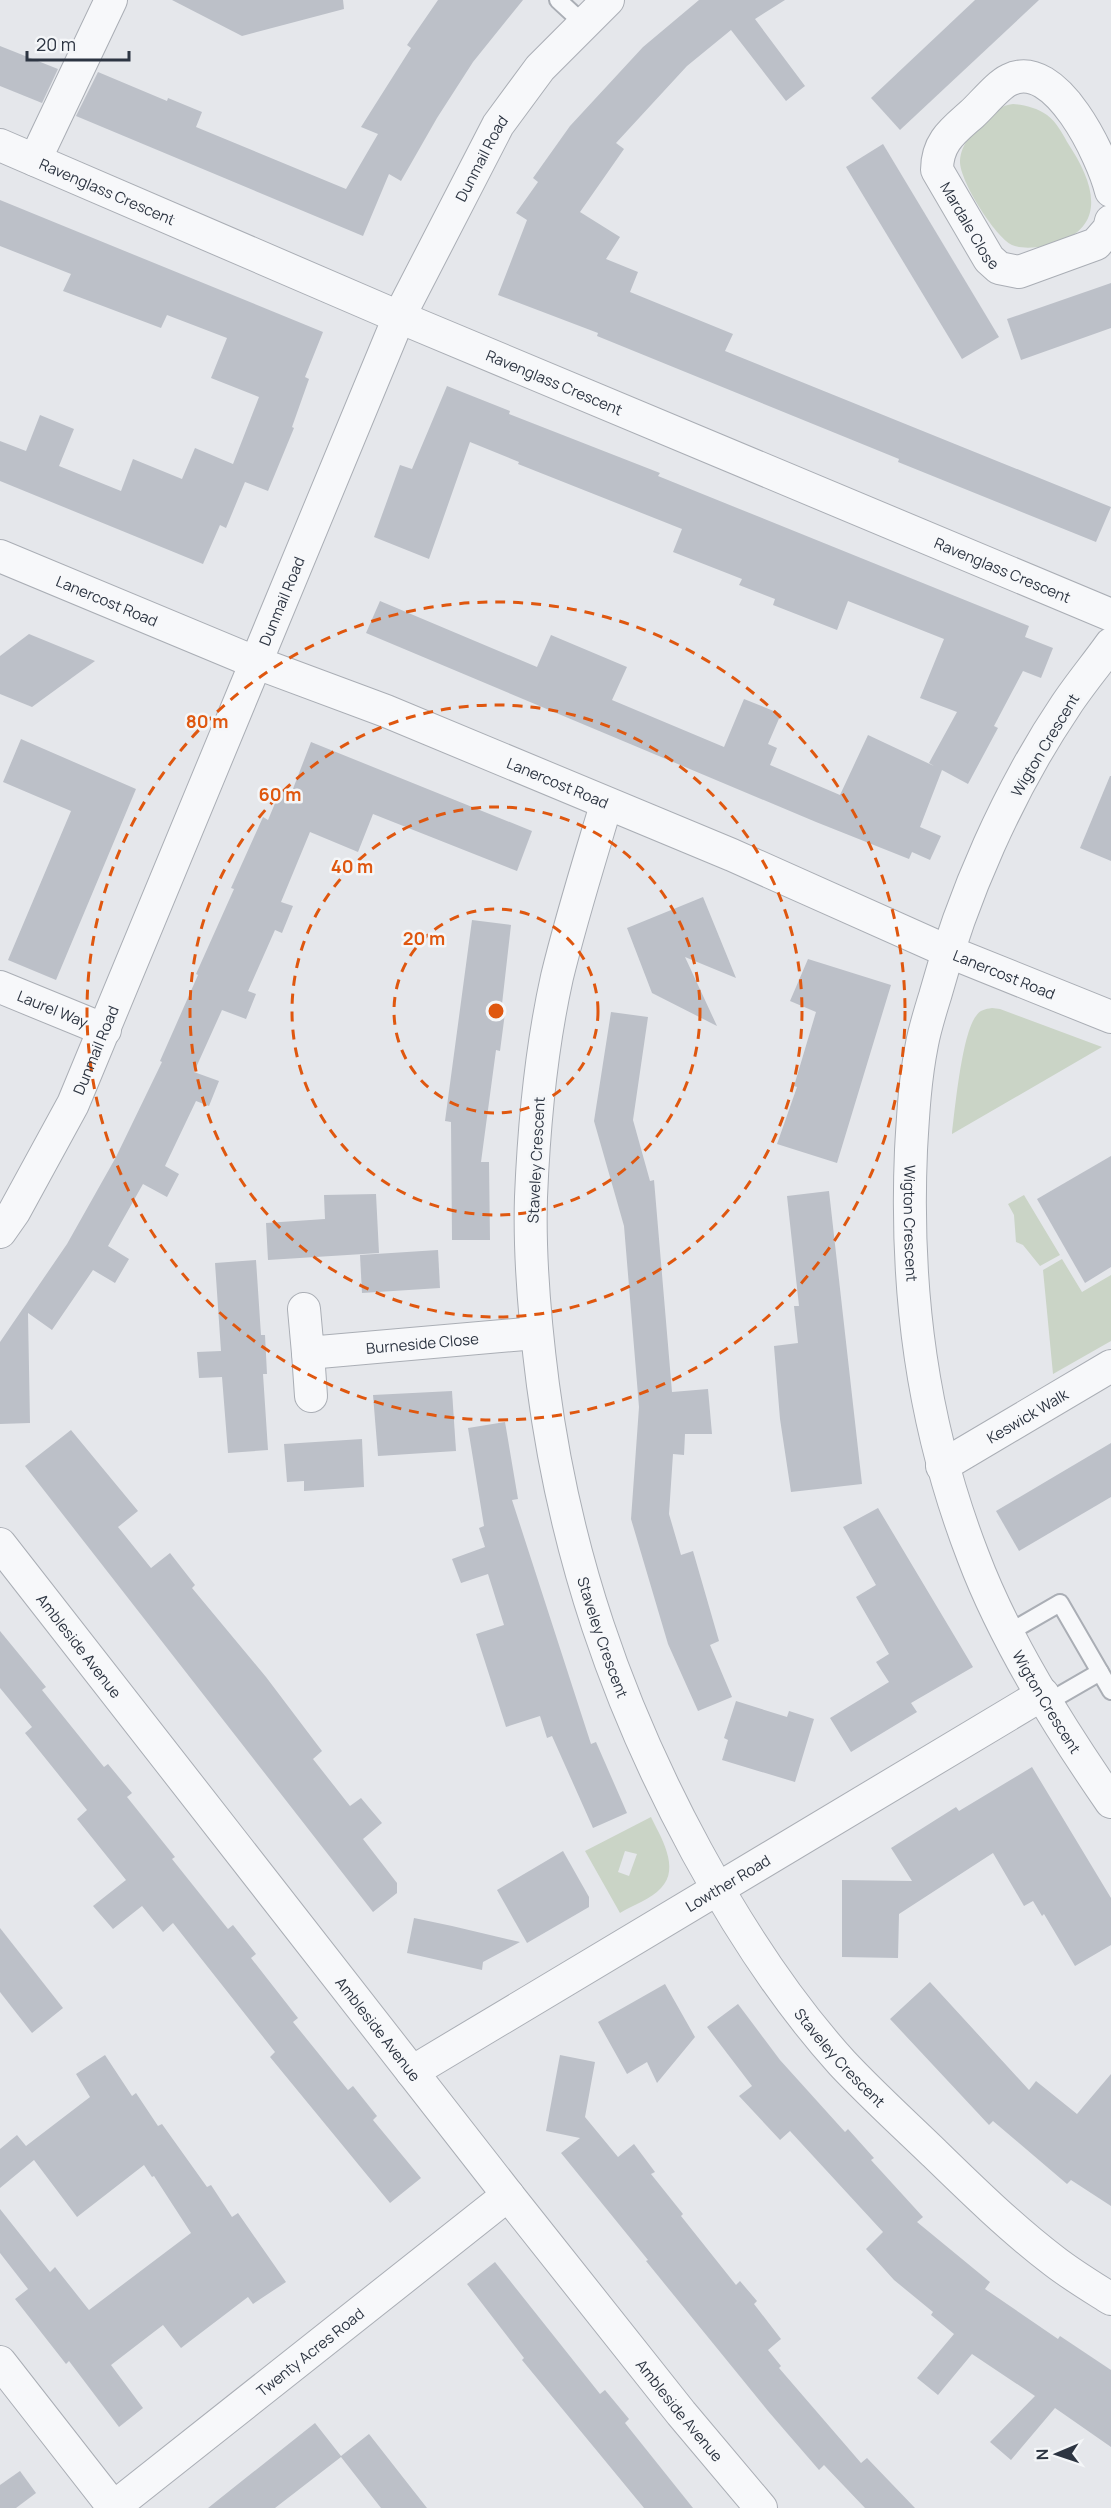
<svg xmlns="http://www.w3.org/2000/svg" width="1111" height="2508" viewBox="0 0 1111 2508" font-family="Manrope,sans-serif">
	<rect width="100%" height="100%" fill="#e5e7eb"/>
	<g fill="#cad4c6" fill-rule="evenodd">
		<path d="M 1013,104 C 1025,105 1037,108 1047,115 C 1057,122 1063,135 1069,145 C 1090,177 1109,221 1062,241 C 1048,246 1027,251 1012,245 C 995,237 959,180 960,161 C 961,143 974,131 987,120 C 995,112 1001,105 1013,104 Z"/>
		<path d="M 992,1008 L 1000,1009 L 1102,1047 L 952,1134 C 955,1109 962,1034 976,1016 C 980,1010 985,1009 992,1008 Z"/>
		<path d="M 1024,1195 L 1060,1255 L 1040,1266 L 1023,1245 L 1016,1242 L 1014,1215 L 1008,1204 Z"/>
		<path d="M 1062,1259 L 1082,1292 L 1111,1275 L 1111,1341 L 1053,1374 L 1043,1270 Z"/>
		<path d="M 651,1817 C 660,1836 681,1868 661,1888 C 651,1899 633,1905 620,1913 L 585,1851 ZM 625,1851 L 637,1854 L 629,1876 L 618,1872 Z"/>
	</g>
	<g fill="#bcc0c8">
		<path d="M 172,0 L 343,0 L 344,9 L 242,36 Z"/>
		<path d="M 438,0 L 523,0 L 473,62 L 437,118 L 401,181 L 389,174 L 363,236 L 76,116 L 98,72 L 167,101 L 168,98 L 202,112 L 196,127 L 346,189 L 378,134 L 361,127 L 411,48 L 407,45 Z"/>
		<path d="M 699,0 L 785,0 L 755,19 L 805,86 L 786,101 L 731,30 L 687,66 L 616,143 L 624,149 L 580,212 L 620,237 L 606,259 L 638,272 L 630,292 L 733,334 L 725,351 L 1111,507 L 1096,542 L 898,462 L 899,459 L 597,336 L 598,333 L 498,295 L 527,220 L 516,213 L 538,182 L 533,178 L 570,126 L 643,47 Z"/>
		<path d="M 975,0 L 1039,0 L 900,130 L 871,98 Z"/>
		<path d="M 0,46 L 58,69 L 42,103 L 0,86 Z"/>
		<path d="M 883,144 L 999,337 L 962,359 L 846,167 Z"/>
		<path d="M 0,200 L 323,332 L 305,377 L 309,379 L 292,427 L 294,428 L 268,491 L 245,482 L 226,528 L 220,525 L 203,564 L 0,481 L 0,441 L 26,451 L 40,415 L 74,429 L 59,466 L 121,491 L 133,459 L 182,479 L 195,448 L 233,464 L 259,397 L 211,378 L 227,338 L 167,315 L 161,328 L 63,291 L 71,274 L 0,246 Z"/>
		<path d="M 1111,283 L 1111,328 L 1021,360 L 1007,319 Z"/>
		<path d="M 447,386 L 510,411 L 509,414 L 660,473 L 658,476 L 1029,626 L 1025,637 L 1053,648 L 1041,678 L 1023,671 L 994,726 L 998,728 L 968,784 L 942,770 L 920,827 L 941,836 L 930,860 L 912,852 L 909,859 L 816,822 L 366,633 L 380,601 L 537,667 L 551,635 L 627,667 L 612,700 L 724,747 L 744,699 L 781,714 L 768,744 L 777,748 L 770,765 L 840,795 L 868,735 L 934,766 L 929,763 L 957,712 L 920,698 L 944,639 L 848,601 L 837,630 L 773,605 L 775,599 L 739,585 L 742,579 L 673,552 L 682,529 L 518,464 L 519,462 L 470,442 L 429,559 L 374,537 L 400,465 L 412,469 Z"/>
		<path d="M 29,634 L 95,661 L 32,707 L 0,694 L 0,656 Z"/>
		<path d="M 21,739 L 136,789 L 56,980 L 8,960 L 71,811 L 3,782 Z"/>
		<path d="M 311,742 L 532,831 L 517,871 L 373,814 L 358,852 L 310,832 L 281,902 L 293,906 L 282,933 L 275,930 L 248,991 L 256,994 L 246,1019 L 222,1010 L 194,1072 L 219,1081 L 209,1106 L 196,1101 L 165,1166 L 179,1174 L 167,1197 L 143,1184 L 108,1246 L 129,1259 L 115,1283 L 93,1270 L 52,1330 L 28,1313 L 30,1423 L 0,1424 L 0,1342 L 67,1244 L 116,1157 L 162,1062 L 160,1061 L 198,975 L 196,974 L 234,889 L 231,888 L 263,817 L 268,820 L 281,789 L 291,794 Z"/>
		<path d="M 1110,776 L 1111,776 L 1111,861 L 1080,848 Z"/>
		<path d="M 703,897 L 736,978 L 685,957 L 717,1026 L 652,993 L 627,928 Z"/>
		<path d="M 472,920 L 511,925 L 501,1013 L 505,1013 L 500,1051 L 496,1050 L 481,1162 L 489,1162 L 490,1240 L 452,1240 L 451,1122 L 445,1121 Z"/>
		<path d="M 808,959 L 891,985 L 837,1163 L 777,1144 L 797,1087 L 794,1086 L 816,1012 L 790,1001 Z"/>
		<path d="M 611,1012 L 648,1017 L 633,1120 L 650,1181 L 654,1180 L 672,1392 L 708,1389 L 712,1434 L 685,1434 L 684,1455 L 673,1454 L 669,1514 L 681,1555 L 693,1551 L 719,1641 L 710,1645 L 732,1697 L 698,1711 L 668,1644 L 631,1519 L 639,1407 L 624,1226 L 594,1121 Z"/>
		<path d="M 1111,1156 L 1111,1267 L 1085,1283 L 1037,1199 Z"/>
		<path d="M 829,1191 L 862,1484 L 791,1492 L 780,1419 L 774,1346 L 798,1343 L 794,1306 L 799,1306 L 787,1196 Z"/>
		<path d="M 376,1194 L 379,1253 L 268,1260 L 266,1223 L 325,1219 L 324,1195 Z"/>
		<path d="M 438,1250 L 440,1288 L 362,1293 L 360,1255 Z"/>
		<path d="M 256,1260 L 261,1335 L 265,1335 L 267,1374 L 263,1374 L 268,1450 L 228,1453 L 222,1377 L 199,1378 L 197,1352 L 221,1351 L 215,1263 Z"/>
		<path d="M 452,1391 L 456,1451 L 378,1456 L 373,1395 Z"/>
		<path d="M 505,1422 L 518,1499 L 512,1500 L 591,1744 L 596,1742 L 627,1813 L 593,1828 L 552,1736 L 547,1738 L 540,1716 L 506,1727 L 476,1634 L 504,1625 L 488,1574 L 461,1583 L 452,1559 L 485,1547 L 479,1528 L 484,1526 L 468,1428 Z"/>
		<path d="M 71,1430 L 138,1511 L 118,1527 L 151,1568 L 170,1553 L 195,1585 L 192,1588 L 266,1677 L 322,1751 L 313,1759 L 350,1806 L 361,1798 L 382,1823 L 363,1839 L 397,1883 L 397,1893 L 373,1912 L 25,1466 Z"/>
		<path d="M 362,1439 L 364,1487 L 304,1491 L 304,1481 L 287,1482 L 284,1444 Z"/>
		<path d="M 1111,1443 L 1111,1497 L 1019,1551 L 996,1511 Z"/>
		<path d="M 878,1508 L 973,1667 L 911,1703 L 917,1712 L 851,1752 L 830,1718 L 889,1682 L 876,1662 L 889,1654 L 856,1597 L 876,1585 L 843,1527 Z"/>
		<path d="M 0,1631 L 46,1687 L 42,1690 L 104,1767 L 108,1764 L 132,1793 L 127,1797 L 175,1857 L 172,1859 L 228,1929 L 233,1925 L 256,1954 L 251,1958 L 298,2018 L 293,2022 L 348,2090 L 353,2086 L 377,2116 L 373,2120 L 421,2178 L 390,2203 L 270,2057 L 275,2052 L 173,1923 L 163,1932 L 142,1906 L 113,1929 L 93,1906 L 126,1880 L 77,1819 L 87,1810 L 25,1733 L 32,1727 L 0,1688 Z"/>
		<path d="M 736,1701 L 787,1717 L 789,1711 L 814,1719 L 795,1782 L 722,1760 L 728,1740 L 724,1738 Z"/>
		<path d="M 1032,1767 L 1111,1898 L 1111,1945 L 1075,1966 L 1044,1914 L 1042,1916 L 1033,1901 L 1024,1906 L 993,1853 L 899,1914 L 898,1958 L 842,1957 L 842,1880 L 912,1881 L 891,1848 L 956,1807 L 959,1811 Z"/>
		<path d="M 563,1851 L 589,1897 L 589,1907 L 527,1943 L 497,1890 Z"/>
		<path d="M 414,1918 L 452,1926 L 520,1942 L 483,1962 L 482,1970 L 407,1953 Z"/>
		<path d="M 0,1928 L 63,2008 L 32,2033 L 0,1992 Z"/>
		<path d="M 930,1982 L 1029,2090 L 1036,2081 L 1077,2114 L 1111,2074 L 1111,2206 L 1071,2180 L 1067,2184 L 993,2121 L 989,2125 L 890,2019 Z"/>
		<path d="M 665,1984 L 695,2037 L 657,2083 L 647,2062 L 627,2074 L 598,2022 Z"/>
		<path d="M 738,2004 L 780,2060 L 845,2132 L 848,2129 L 874,2158 L 871,2160 L 923,2217 L 917,2222 L 990,2282 L 985,2289 L 1058,2339 L 1060,2336 L 1111,2370 L 1111,2447 L 1055,2408 L 1011,2460 L 990,2442 L 1035,2396 L 972,2354 L 938,2395 L 917,2378 L 954,2334 L 931,2315 L 933,2312 L 894,2280 L 866,2249 L 883,2232 L 790,2131 L 780,2140 L 739,2096 L 752,2086 L 707,2027 Z"/>
		<path d="M 105,2055 L 132,2096 L 136,2093 L 158,2126 L 162,2124 L 207,2187 L 211,2185 L 232,2217 L 238,2213 L 286,2282 L 253,2304 L 248,2297 L 181,2348 L 163,2325 L 111,2365 L 143,2408 L 119,2427 L 69,2361 L 66,2364 L 15,2299 L 28,2289 L 0,2253 L 0,2209 L 50,2272 L 55,2267 L 89,2310 L 191,2233 L 154,2176 L 152,2177 L 144,2165 L 77,2217 L 34,2160 L 0,2188 L 0,2149 L 17,2135 L 26,2146 L 90,2097 L 76,2074 Z"/>
		<path d="M 560,2055 L 595,2062 L 585,2117 L 618,2157 L 634,2144 L 655,2172 L 651,2174 L 683,2214 L 681,2216 L 736,2285 L 740,2281 L 757,2301 L 754,2304 L 781,2339 L 768,2350 L 781,2366 L 779,2368 L 861,2463 L 867,2458 L 915,2508 L 865,2508 L 824,2465 L 819,2470 L 768,2411 L 646,2261 L 648,2260 L 561,2153 L 580,2138 L 546,2131 Z"/>
		<path d="M 495,2262 L 600,2394 L 605,2390 L 629,2419 L 625,2423 L 693,2508 L 644,2508 L 522,2360 L 524,2358 L 467,2284 Z"/>
		<path d="M 315,2423 L 341,2456 L 369,2434 L 427,2508 L 381,2508 L 341,2457 L 275,2508 L 208,2508 Z"/>
		<path d="M 20,2471 L 36,2493 L 16,2508 L 0,2508 L 0,2485 Z"/>
	</g>
	<g fill="none" stroke-linecap="round" stroke-linejoin="round">
		<g stroke="#aaaeb5" stroke-width="20">
			<g id="lane">
				<path d="M 558,0 L 583,23"/>
				<path d="M 1008,1633 L 1060,1603 L 1111,1691"/>
				<path d="M 1048,1702 L 1100,1672"/>
			</g>
		</g>
		<g stroke="#aaaeb5" stroke-width="34">
			<g id="street">
				<path id="s1" d="M 0,145 L 399,317 L 1111,615"/>
				<path d="M 35,160 L 111,0"/>
				<path id="s2" d="M 1111,191 C 1103,158 1056,56 1009,80 C 998,85 982,105 972,114 C 953,131 937,142 937,170 L 989,259 L 999,268 L 1019,272 L 1096,244 L 1109,229 L 1111,221"/>
				<path id="s3" d="M 0,556 L 257,663 L 386,711 L 732,855 L 947,951 L 1111,1017"/>
				<path id="s4" d="M 1111,644 C 1096,665 1080,684 1066,705 C 1008,791 962,896 935,996 C 930,1012 925,1028 922,1044 C 915,1079 913,1115 911,1150 C 905,1291 922,1424 973,1556 C 1005,1641 1060,1728 1111,1802"/>
				<path id="s5" d="M 606,805 C 589,862 571,919 557,977 C 541,1049 534,1124 531,1197 C 529,1260 535,1323 543,1385 C 565,1553 616,1703 697,1852 C 738,1927 785,2000 842,2063 C 871,2094 903,2123 934,2153 C 972,2190 1012,2229 1054,2261 C 1072,2275 1092,2287 1111,2299"/>
				<path id="s6" d="M 0,987 L 105,1030"/>
				<path id="s7" d="M 0,1232 L 14,1212 L 73,1104 L 399,317 L 498,125 L 540,68 L 608,0"/>
				<path id="s8" d="M 304,1309 L 308,1353 L 536,1333"/>
				<path d="M 308,1353 L 311,1396"/>
				<path id="s9" d="M 942,1466 L 1111,1366"/>
				<path id="s10" d="M 0,1544 L 508,2195 L 681,2413 L 761,2508"/>
				<path id="s11" d="M 412,2072 L 1043,1694"/>
				<path d="M 0,2362 L 114,2508"/>
				<path id="s12" d="M 114,2507 L 508,2195"/>
			</g>
		</g>
		<use href="#lane" stroke="#f7f8fa" stroke-width="16"/>
		<use href="#street" stroke="#f7f8fa" stroke-width="32"/>
	</g>
	<g fill="none" stroke="#df570f" stroke-width="3" stroke-dasharray="10 8">
		<circle cx="496" cy="1011" r="102"/>
		<circle cx="496" cy="1011" r="204"/>
		<circle cx="496" cy="1011" r="306"/>
		<circle cx="496" cy="1011" r="409"/>
	</g>
	<g text-anchor="middle" dominant-baseline="central" stroke-width="5" stroke-linejoin="round" paint-order="stroke">
		<g font-size="15" fill="#2d3542" stroke="#f4f6f8">
			<text stroke="none"><textPath href="#s7" startOffset="1178">Dunmail Road</textPath></text>
			<text stroke="none"><textPath href="#s1" startOffset="117">Ravenglass Crescent</textPath></text>
			<text stroke="none"><textPath href="#s2" startOffset="350">Mardale Close</textPath></text>
			<text stroke="none"><textPath href="#s1" startOffset="603">Ravenglass Crescent</textPath></text>
			<text stroke="none"><textPath href="#s1" startOffset="1089">Ravenglass Crescent</textPath></text>
			<text stroke="none"><textPath href="#s3" startOffset="116">Lanercost Road</textPath></text>
			<text stroke="none"><textPath href="#s7" startOffset="692">Dunmail Road</textPath></text>
			<text transform="translate(1045 745) rotate(-59)">Wigton Crescent</text>
			<text stroke="none"><textPath href="#s3" startOffset="602">Lanercost Road</textPath></text>
			<text stroke="none"><textPath href="#s3" startOffset="1088">Lanercost Road</textPath></text>
			<text stroke="none"><textPath href="#s6" startOffset="57">Laurel Way</textPath></text>
			<text stroke="none"><textPath href="#s7" startOffset="206">Dunmail Road</textPath></text>
			<text transform="translate(536 1160) rotate(-87)">Staveley Crescent</text>
			<text stroke="none"><textPath href="#s4" startOffset="626">Wigton Crescent</textPath></text>
			<text stroke="none"><textPath href="#s8" startOffset="159">Burneside Close</textPath></text>
			<text stroke="none"><textPath href="#s9" startOffset="99">Keswick Walk</textPath></text>
			<text stroke="none"><textPath href="#s5" startOffset="849">Staveley Crescent</textPath></text>
			<text stroke="none"><textPath href="#s10" startOffset="129">Ambleside Avenue</textPath></text>
			<text stroke="none"><textPath href="#s4" startOffset="1130">Wigton Crescent</textPath></text>
			<text stroke="none"><textPath href="#s11" startOffset="368">Lowther Road</textPath></text>
			<text stroke="none"><textPath href="#s10" startOffset="615">Ambleside Avenue</textPath></text>
			<text stroke="none"><textPath href="#s5" startOffset="1335">Staveley Crescent</textPath></text>
			<text stroke="none"><textPath href="#s12" startOffset="250">Twenty Acres Road</textPath></text>
			<text stroke="none"><textPath href="#s10" startOffset="1101">Ambleside Avenue</textPath></text>
		</g>
	</g>
	<circle cx="496" cy="1011" r="9" fill="#df570f" stroke="#f4f6f8" stroke-width="3"/>
	<g font-size="18" text-anchor="middle" font-weight="bold" fill="#df570f" stroke="#f4f6f8" stroke-width="5" stroke-linejoin="round" paint-order="stroke">
		<text x="207" y="728">80 m</text>
		<text x="280" y="801">60 m</text>
		<text x="352" y="873">40 m</text>
		<text x="424" y="945">20 m</text>
	</g>
	<g transform="translate(1057 2454) rotate(268)" stroke="#f4f6f8" stroke-width="4.5" paint-order="stroke">
	<path d="M0-4.5L10 22L0 15L-10 22Z" fill="#2d3542"/>
	<text y="-9" font-size="16" font-weight="bold" text-anchor="middle" fill="#2d3542">N</text>
	</g>
	<path d="M27 51v9h102v-9" fill="none" stroke="#2d3542" stroke-width="3"/>
	<text x="36" y="51" font-size="18" fill="#2d3542" stroke="#f4f6f8" stroke-width="4.5" paint-order="stroke">20 m</text>
</svg>
